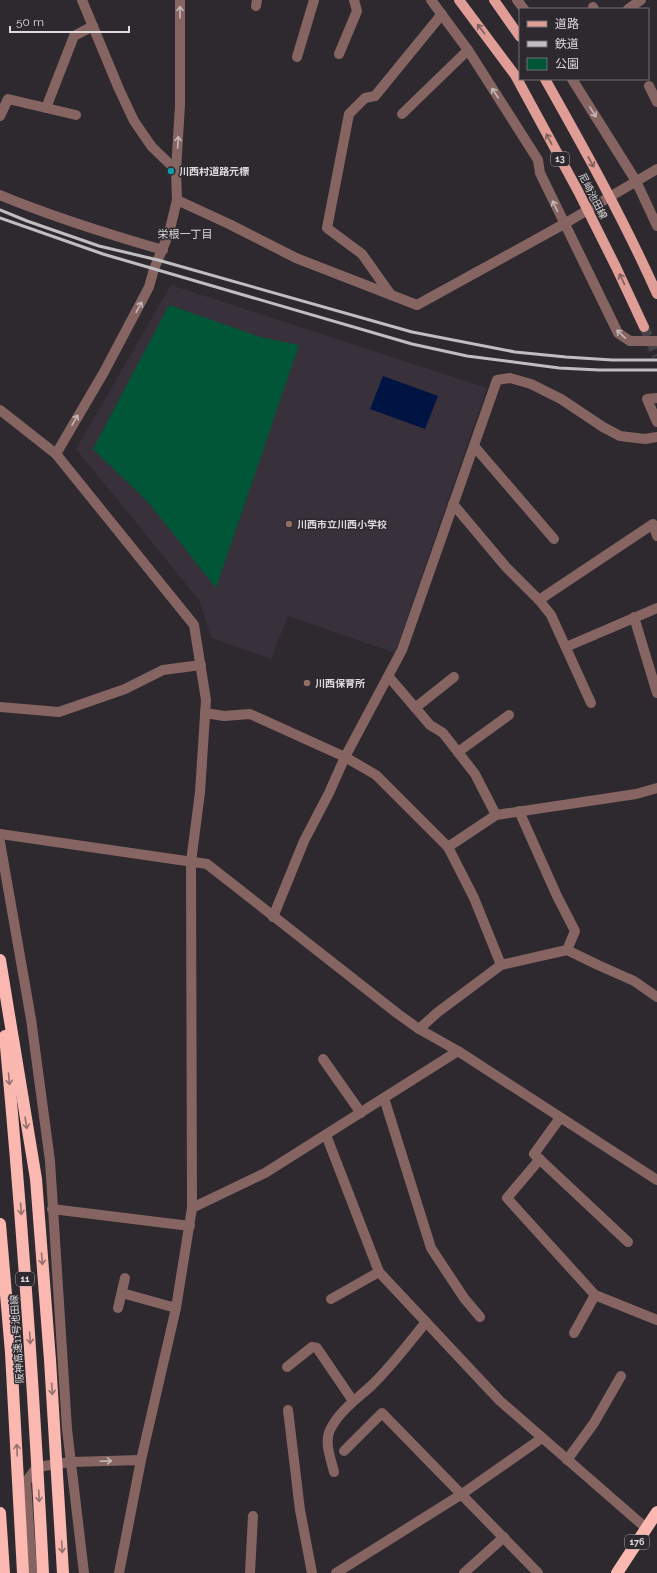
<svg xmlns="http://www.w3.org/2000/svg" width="657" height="1573" viewBox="0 0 657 1573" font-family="Raleway,'Noto Sans JP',sans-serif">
	<rect width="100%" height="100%" fill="#2d292e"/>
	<path fill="#38303a" d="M 171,285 L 487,388 L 395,653 L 288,616 L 271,659 L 211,638 L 199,600 L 76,449 Z"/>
	<path fill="#005636" d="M 169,305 L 260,337 L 299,345 L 216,588 L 149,503 L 93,449 Z"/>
	<path fill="#001444" d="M 383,376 L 438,396 L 425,429 L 370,409 Z"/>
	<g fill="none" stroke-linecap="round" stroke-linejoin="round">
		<path stroke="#474448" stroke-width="10" stroke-dasharray="10 5" stroke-linecap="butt" d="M 644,327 L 657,356"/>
		<g stroke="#866461" stroke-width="10">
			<path d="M 82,0 L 119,89 L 134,121 L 152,147 L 176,170"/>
			<path d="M 431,0 L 468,50 L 538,160 L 540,173 L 618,333 L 630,341 L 657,341"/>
			<path d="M 517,0 L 524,9"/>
			<path d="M 256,6 L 257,0"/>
			<path d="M 593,7 L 594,9"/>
			<path d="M 628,9 L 641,0"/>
			<path d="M 339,54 L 357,11 L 354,0"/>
			<path d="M 297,57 L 314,0"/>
			<path d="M 572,79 L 636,181 L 657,226"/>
			<path d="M 649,86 L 657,102"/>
			<path d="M 46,108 L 74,36 L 93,26"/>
			<path d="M 402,114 L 468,50"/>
			<path d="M 0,116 L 8,99 L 76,115"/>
			<path d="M 0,195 C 53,217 108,234 163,250"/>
			<path d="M 177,200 L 229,224 L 296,258 L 417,305 L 564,224 L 657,169"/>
			<path d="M 391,295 L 362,254 L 327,228 L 349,114 L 365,98 L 375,96 L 442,14"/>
			<path d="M 657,398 L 647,399 L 657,422"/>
			<path d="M 0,410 L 56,454 L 194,625 L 206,700 L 200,792 L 191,862 L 192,1208 L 176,1308 L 141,1460 L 119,1573"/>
			<path d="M 474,446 L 554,539"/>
			<path d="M 56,454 L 104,372 L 149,287 L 154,269 L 169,233 L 177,200 L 176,170 L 180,105 L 180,0"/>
			<path d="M 453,504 L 506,567 L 539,600 L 551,615 L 591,703"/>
			<path d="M 539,600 L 653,524 L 657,536"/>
			<path d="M 634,617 L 657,693"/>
			<path d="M 566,647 L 657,608"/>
			<path d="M 389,677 L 430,725 L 443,733 L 475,774 L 496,815"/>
			<path d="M 0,707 L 59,712 L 125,689 L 163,670 L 201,665"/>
			<path d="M 415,708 L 454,677"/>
			<path d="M 205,713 L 224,716 L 250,714 L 345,757 L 376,775 L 448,847 L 474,898 L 501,965"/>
			<path d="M 458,752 L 509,715"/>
			<path d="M 519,811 L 557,896 L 575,931 L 567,950"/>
			<path d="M 0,834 L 207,864 L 398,1014 L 419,1029 L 458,1051 L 657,1180"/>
			<path d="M 0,842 L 31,1019 L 50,1161 L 67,1429 L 84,1573"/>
			<path d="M 448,847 L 496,815 L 636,794 L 657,788"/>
			<path d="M 273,917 L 304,841 L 329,793 L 345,757 L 402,650 L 497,380 L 510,378 L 531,384 L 561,399 L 603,427 L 620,436 L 645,439 L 657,437"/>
			<path d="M 419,1029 L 438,1012 L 501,965 L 567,950 L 598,965 L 634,981 L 657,997"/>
			<path d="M 323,1059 L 361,1113"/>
			<path d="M 384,1098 L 431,1248 L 464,1298 L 480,1317"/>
			<path d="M 560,1118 L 534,1154 L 628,1242"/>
			<path d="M 326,1135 L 379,1272 L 500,1401 L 646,1528"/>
			<path d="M 540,1159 L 507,1198 L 595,1295 L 657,1320"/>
			<path d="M 192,1208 L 265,1173 L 458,1051"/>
			<path d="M 52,1209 L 190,1226"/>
			<path d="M 122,1293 L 176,1308"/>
			<path d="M 331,1299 L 379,1272"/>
			<path d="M 118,1308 L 125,1278"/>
			<path d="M 574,1333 L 595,1295"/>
			<path d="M 287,1367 L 312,1347 L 317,1348 L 353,1401"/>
			<path d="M 288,1410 L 300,1510 L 312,1573"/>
			<path d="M 344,1451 L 382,1413 L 538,1573"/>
			<path d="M 567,1460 L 594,1423 L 621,1376"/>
			<path d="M 334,1472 C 331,1459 324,1443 330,1430 C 339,1411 357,1399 372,1385 C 391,1367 409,1343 426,1322"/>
			<path d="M 32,1573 L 26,1482 L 37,1467 L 71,1462 L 141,1460"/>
			<path d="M 250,1573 L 253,1516"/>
			<path d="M 336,1573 L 462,1494 L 542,1438"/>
			<path d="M 464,1573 L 504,1537"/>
		</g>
		<g stroke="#e09d95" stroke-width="10">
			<path d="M 459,0 L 515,75 L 578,191 L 616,267 L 644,327"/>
			<path d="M 494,0 L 520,37"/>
			<path d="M 545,79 C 585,150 624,220 657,294"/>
		</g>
		<g stroke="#fab8b0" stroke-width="12">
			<path d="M 0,960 L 36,1179 L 50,1360 L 63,1573"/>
			<path d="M 5,1036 C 22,1214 34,1394 43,1573"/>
			<path d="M 0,1224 L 11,1353 L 23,1573"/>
			<path d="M 0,1513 L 4,1573"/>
			<path d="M 617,1573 L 657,1512"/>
		</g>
		<g stroke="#c0bec1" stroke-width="3">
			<path d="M 0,210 L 27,221 L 99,246 L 158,260 L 412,332 L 515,352 L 566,357 L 612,360 L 657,360"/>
			<path d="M 0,218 L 103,254 L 412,344 L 467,356 L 559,368 L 599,370 L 657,370"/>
		</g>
	</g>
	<defs><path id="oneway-shaft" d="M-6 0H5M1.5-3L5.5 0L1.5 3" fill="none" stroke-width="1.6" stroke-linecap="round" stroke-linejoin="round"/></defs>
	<g stroke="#c3b7b8">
		<use href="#oneway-shaft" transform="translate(180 12) rotate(-90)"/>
		<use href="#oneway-shaft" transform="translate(495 93) rotate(-123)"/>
		<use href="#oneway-shaft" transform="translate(593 112) rotate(58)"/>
		<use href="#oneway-shaft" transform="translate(178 142) rotate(-86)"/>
		<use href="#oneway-shaft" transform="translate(555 206) rotate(-115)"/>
		<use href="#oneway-shaft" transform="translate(139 307) rotate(-62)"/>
		<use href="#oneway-shaft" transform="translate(621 334) rotate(-137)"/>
		<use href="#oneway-shaft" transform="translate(75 420) rotate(-60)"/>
		<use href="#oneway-shaft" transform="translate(106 1461) rotate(-2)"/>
	</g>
	<g stroke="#7e5d5c">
		<use href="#oneway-shaft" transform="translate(481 29) rotate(-127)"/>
		<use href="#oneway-shaft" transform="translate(549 139) rotate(-118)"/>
		<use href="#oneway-shaft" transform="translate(591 162) rotate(61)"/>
		<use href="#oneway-shaft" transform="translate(622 279) rotate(-115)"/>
	</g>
	<g stroke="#94706f">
		<use href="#oneway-shaft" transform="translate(9 1079) rotate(85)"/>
		<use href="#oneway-shaft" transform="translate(26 1123) rotate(81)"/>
		<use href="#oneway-shaft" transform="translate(21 1209) rotate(86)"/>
		<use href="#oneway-shaft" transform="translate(42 1259) rotate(85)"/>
		<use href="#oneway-shaft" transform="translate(30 1338) rotate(86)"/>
		<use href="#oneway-shaft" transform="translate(52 1389) rotate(86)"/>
		<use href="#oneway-shaft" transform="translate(17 1450) rotate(-93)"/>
		<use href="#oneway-shaft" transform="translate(39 1496) rotate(87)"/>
		<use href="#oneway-shaft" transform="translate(62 1547) rotate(87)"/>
	</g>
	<circle fill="#0f9aa8" stroke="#2d292e" stroke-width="1.5" cx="171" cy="171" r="4"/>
	<g fill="#8d6e63" stroke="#2d292e" stroke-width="1.5">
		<circle cx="289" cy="524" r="4"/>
		<circle cx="307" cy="683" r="4"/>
	</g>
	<g text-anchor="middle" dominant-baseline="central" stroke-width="3" stroke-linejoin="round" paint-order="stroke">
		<g fill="#2d292e" stroke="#a8a6a9" stroke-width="1">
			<rect x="551" y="152" width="18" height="14" rx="3"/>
			<rect x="16" y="1272" width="18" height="14" rx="3"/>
			<rect x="625" y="1535" width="24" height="14" rx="3"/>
		</g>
		<g font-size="9" font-weight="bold" fill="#dddbde">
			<text x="560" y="159">13</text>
			<text x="25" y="1279">11</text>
			<text x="637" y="1542">176</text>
		</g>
		<g font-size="10" font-weight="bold" fill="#dddbde" stroke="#2d292e" text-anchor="start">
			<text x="179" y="171">川西村道路元標</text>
			<text x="297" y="524">川西市立川西小学校</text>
			<text x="315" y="683">川西保育所</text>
		</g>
		<g font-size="10" fill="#dddbde" stroke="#2d292e">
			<text transform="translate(593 196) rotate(63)">尼崎池田線</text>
			<text transform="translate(17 1339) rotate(-94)">阪神高速11号池田線</text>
		</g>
		<g font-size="11" fill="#dddbde" stroke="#2d292e">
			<text x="185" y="234">栄根一丁目</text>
		</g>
	</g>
	<rect x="519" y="8" width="130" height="72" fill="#2d292e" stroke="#737074"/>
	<rect x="527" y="21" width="20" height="6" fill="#e09d95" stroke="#737074"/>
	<text x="555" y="28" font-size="12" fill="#dddbde">道路</text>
	<rect x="527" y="41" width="20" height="6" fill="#c0bec1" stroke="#737074"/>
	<text x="555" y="48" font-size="12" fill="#dddbde">鉄道</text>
	<rect x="527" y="58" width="20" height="12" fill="#005636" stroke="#737074"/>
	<text x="555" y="68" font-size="12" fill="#dddbde">公園</text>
	<path d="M10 26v6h119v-6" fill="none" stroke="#dddbde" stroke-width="2"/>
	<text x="16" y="26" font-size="12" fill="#dddbde" stroke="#2d292e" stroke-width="3" paint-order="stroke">50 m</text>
</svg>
